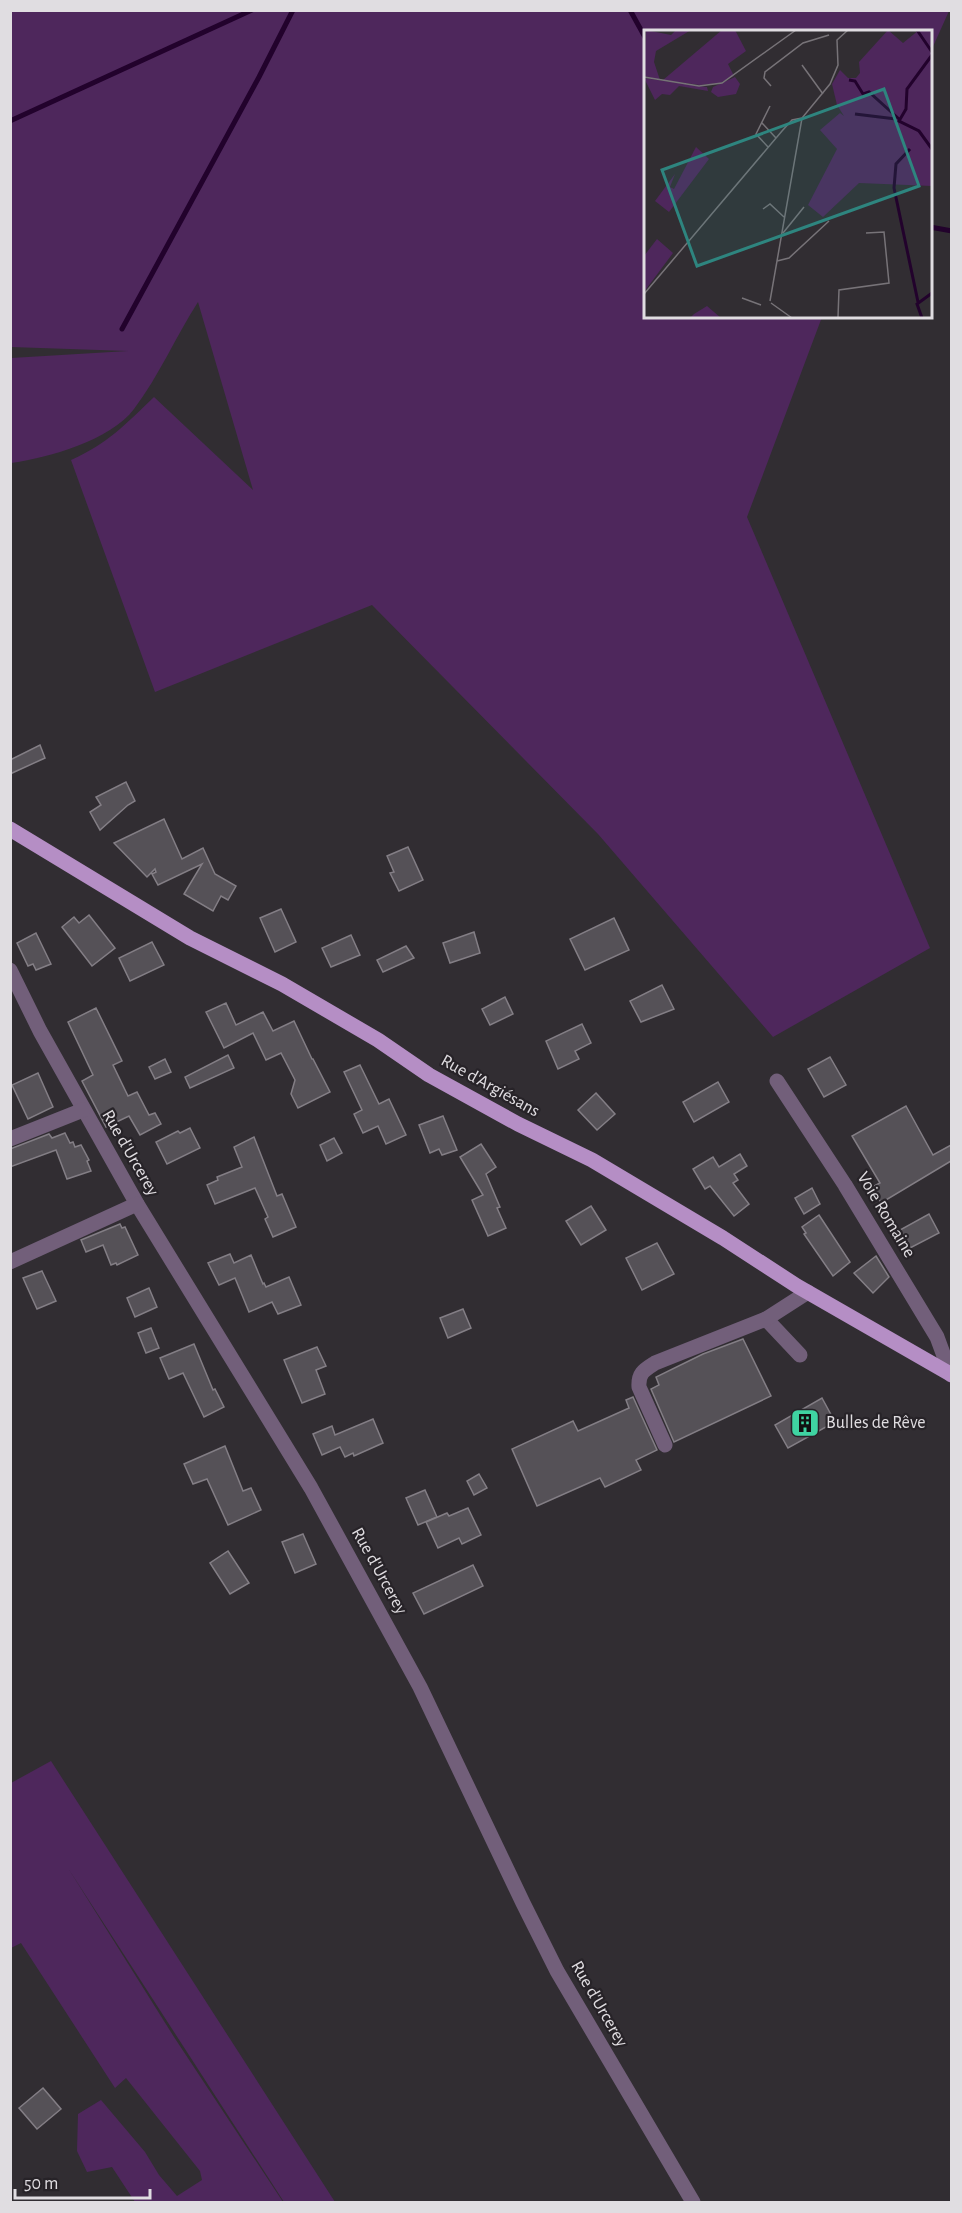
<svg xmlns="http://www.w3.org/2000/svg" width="962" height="2213" viewBox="0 0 962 2213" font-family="'Alegreya Sans',sans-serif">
	<rect width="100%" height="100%" fill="#312d32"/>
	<g fill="#4e275c">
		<path d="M 11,10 L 949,11 L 931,51 L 930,32 L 646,32 L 646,316 L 822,317 L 747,517 L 930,948 L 773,1037 L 598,834 L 372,605 L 155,692 L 71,460 C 107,444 126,424 154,397 L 253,490 L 198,302 C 176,336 159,376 134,409 C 111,440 48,458 11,463 L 11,358 L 128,351 L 11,347 Z"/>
		<path d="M 51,1761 L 335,2202 L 284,2202 L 68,1868 L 174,2037 L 283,2202 L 135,2202 L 112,2167 L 87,2172 L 77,2151 L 78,2114 L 101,2100 L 145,2152 L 159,2175 L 177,2196 L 202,2180 L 200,2171 L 126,2078 L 115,2088 L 21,1943 L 11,1948 L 11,1783 Z"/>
	</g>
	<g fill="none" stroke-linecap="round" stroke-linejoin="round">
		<g stroke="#22022c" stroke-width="5">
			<path d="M 630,10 L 646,39"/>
			<path d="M 10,121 L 252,10"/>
			<path d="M 930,227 L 952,231"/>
			<path d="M 122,329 L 259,77 L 293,10"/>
		</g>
	</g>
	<g fill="#555157" stroke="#837e85" stroke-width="1.5">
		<path d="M 40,745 L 45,758 L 10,774 L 10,760 Z"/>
		<path d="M 126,782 L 135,801 L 128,805 L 100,830 L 90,812 L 101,805 L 96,797 Z"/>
		<path d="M 164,819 L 182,859 L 203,848 L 215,874 L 236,886 L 228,900 L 221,896 L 213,911 L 184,894 L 202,864 L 158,885 L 152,874 L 156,872 L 155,869 L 147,877 L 114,843 Z"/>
		<path d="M 408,847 L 423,880 L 399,891 L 390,873 L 394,872 L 387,856 Z"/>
		<path d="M 281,909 L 296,942 L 275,952 L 260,918 Z"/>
		<path d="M 89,915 L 115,948 L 92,966 L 62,927 L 74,917 L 79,923 Z"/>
		<path d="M 614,918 L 629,950 L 585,970 L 570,939 Z"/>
		<path d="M 474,932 L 480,953 L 450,963 L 443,943 Z"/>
		<path d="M 36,933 L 51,964 L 36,970 L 33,964 L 28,966 L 17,943 Z"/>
		<path d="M 351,935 L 360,955 L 331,967 L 322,948 Z"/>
		<path d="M 152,942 L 164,965 L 130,981 L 119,958 Z"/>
		<path d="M 406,946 L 414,958 L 383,972 L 377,960 Z"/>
		<path d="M 662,985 L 674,1009 L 641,1022 L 630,1001 Z"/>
		<path d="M 505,997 L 513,1014 L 490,1025 L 482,1009 Z"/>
		<path d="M 226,1003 L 236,1025 L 263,1012 L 273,1031 L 294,1021 L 312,1059 L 313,1059 L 330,1092 L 298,1108 L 291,1094 L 295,1080 L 281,1053 L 266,1060 L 253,1033 L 224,1048 L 206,1012 Z"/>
		<path d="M 96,1008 L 122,1061 L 113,1065 L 128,1096 L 137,1092 L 149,1115 L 155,1113 L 161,1124 L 140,1135 L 129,1116 L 106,1127 L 82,1081 L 93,1075 L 68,1022 Z"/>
		<path d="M 582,1024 L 591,1043 L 575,1051 L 579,1059 L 558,1069 L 546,1041 Z"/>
		<path d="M 228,1055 L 234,1068 L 190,1088 L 185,1077 Z"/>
		<path d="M 830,1057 L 846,1085 L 824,1097 L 808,1069 Z"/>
		<path d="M 165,1059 L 171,1072 L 155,1079 L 149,1067 Z"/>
		<path d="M 360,1065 L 379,1104 L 389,1099 L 406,1135 L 386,1144 L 378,1126 L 363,1133 L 354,1114 L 362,1110 L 344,1072 Z"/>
		<path d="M 38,1073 L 53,1107 L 28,1119 L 12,1085 Z"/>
		<path d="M 718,1082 L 729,1102 L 694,1122 L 683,1102 Z"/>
		<path d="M 596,1093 L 615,1114 L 597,1130 L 578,1110 Z"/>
		<path d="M 906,1106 L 933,1155 L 951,1145 L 951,1161 L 881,1203 L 872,1187 L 880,1183 L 852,1136 Z"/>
		<path d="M 443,1116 L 457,1150 L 442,1155 L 439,1149 L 430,1153 L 419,1125 Z"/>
		<path d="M 190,1128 L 200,1148 L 167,1164 L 156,1142 L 178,1131 L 180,1133 Z"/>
		<path d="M 65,1133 L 70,1143 L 73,1142 L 75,1147 L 81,1145 L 89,1160 L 87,1161 L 91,1171 L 67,1179 L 56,1150 L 10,1167 L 10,1149 L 49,1134 L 52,1138 Z"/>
		<path d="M 254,1137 L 277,1196 L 282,1194 L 296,1227 L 273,1237 L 265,1219 L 268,1217 L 255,1188 L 215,1204 L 207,1185 L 218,1180 L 217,1177 L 242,1167 L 234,1147 Z"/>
		<path d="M 334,1138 L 342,1153 L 327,1161 L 320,1145 Z"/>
		<path d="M 481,1144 L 496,1167 L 486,1174 L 500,1207 L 497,1208 L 506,1228 L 488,1236 L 472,1200 L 483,1195 L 460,1157 Z"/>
		<path d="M 740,1154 L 747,1166 L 734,1174 L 738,1180 L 733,1183 L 749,1204 L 734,1216 L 710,1186 L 705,1189 L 693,1169 L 713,1157 L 719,1167 Z"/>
		<path d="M 812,1188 L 820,1204 L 804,1214 L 795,1198 Z"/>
		<path d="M 591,1206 L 606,1230 L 581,1245 L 566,1221 Z"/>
		<path d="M 929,1214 L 939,1233 L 910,1248 L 900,1230 Z"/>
		<path d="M 819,1215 L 850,1262 L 833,1276 L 804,1234 L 806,1233 L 802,1227 Z"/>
		<path d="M 120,1224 L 122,1228 L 125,1227 L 138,1255 L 117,1265 L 116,1263 L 111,1265 L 103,1245 L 86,1252 L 81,1240 Z"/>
		<path d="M 657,1243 L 674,1274 L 642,1290 L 626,1258 Z"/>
		<path d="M 230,1254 L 234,1263 L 251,1255 L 263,1284 L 264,1283 L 266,1287 L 289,1277 L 301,1305 L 278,1314 L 272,1302 L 249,1312 L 235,1278 L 219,1285 L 208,1263 Z"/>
		<path d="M 876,1256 L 889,1277 L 873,1293 L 854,1273 Z"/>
		<path d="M 42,1271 L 56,1301 L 37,1309 L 23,1278 Z"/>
		<path d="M 149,1288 L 157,1307 L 135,1317 L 127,1298 Z"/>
		<path d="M 463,1309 L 471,1328 L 448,1338 L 440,1318 Z"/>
		<path d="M 151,1328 L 159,1348 L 146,1353 L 138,1333 Z"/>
		<path d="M 743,1339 L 771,1396 L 674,1442 L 651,1389 L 659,1385 L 656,1377 L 703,1354 Z"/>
		<path d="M 194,1344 L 213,1390 L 215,1389 L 224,1407 L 204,1417 L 183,1373 L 169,1379 L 160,1358 Z"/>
		<path d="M 317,1347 L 326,1366 L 316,1370 L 325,1394 L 302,1403 L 284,1360 Z"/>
		<path d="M 633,1397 L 657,1450 L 636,1460 L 641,1470 L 605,1487 L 600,1478 L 537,1506 L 512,1449 L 573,1421 L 578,1431 L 629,1408 L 626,1400 Z"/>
		<path d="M 822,1398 L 835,1422 L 788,1448 L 775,1425 Z"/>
		<path d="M 373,1419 L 383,1443 L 354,1456 L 353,1453 L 345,1457 L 340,1447 L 322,1455 L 313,1434 L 332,1426 L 335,1435 Z"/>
		<path d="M 225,1446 L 243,1491 L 251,1488 L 261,1510 L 228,1525 L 207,1479 L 193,1484 L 184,1464 Z"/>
		<path d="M 479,1474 L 487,1488 L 474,1495 L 467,1481 Z"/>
		<path d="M 425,1490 L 437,1517 L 418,1525 L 406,1498 Z"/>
		<path d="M 468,1508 L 481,1535 L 462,1544 L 459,1538 L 438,1548 L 426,1522 L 447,1513 L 449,1516 Z"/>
		<path d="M 303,1534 L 316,1564 L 295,1573 L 282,1542 Z"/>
		<path d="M 228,1551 L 249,1583 L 230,1594 L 210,1563 Z"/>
		<path d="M 473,1565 L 483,1586 L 424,1614 L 413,1593 Z"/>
		<path d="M 43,2088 L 61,2109 L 37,2129 L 19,2108 Z"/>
	</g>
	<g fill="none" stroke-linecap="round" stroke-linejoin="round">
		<g stroke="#725f7a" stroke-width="15">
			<path d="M 10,970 L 40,1031 L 137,1204 L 311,1488 L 420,1687 L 523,1903 L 557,1971 L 693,2202"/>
			<path d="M 777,1081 L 845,1185 L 937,1337 L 951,1375"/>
			<path d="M 10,1139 L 83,1110"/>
			<path d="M 10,1262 L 137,1204"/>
			<path d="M 766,1319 L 800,1355"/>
			<path d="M 665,1445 L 639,1387 C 638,1373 644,1370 655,1363 L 766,1319 L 808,1292"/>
		</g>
		<path stroke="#b58ec5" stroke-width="15" d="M 10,829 L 190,938 L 282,984 L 378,1040 L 429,1075 L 518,1124 L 592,1160 L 723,1238 L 797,1286 L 952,1375"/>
	</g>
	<defs>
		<g id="building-square" transform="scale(1.5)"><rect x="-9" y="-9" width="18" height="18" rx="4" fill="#3fd4a2" stroke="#272328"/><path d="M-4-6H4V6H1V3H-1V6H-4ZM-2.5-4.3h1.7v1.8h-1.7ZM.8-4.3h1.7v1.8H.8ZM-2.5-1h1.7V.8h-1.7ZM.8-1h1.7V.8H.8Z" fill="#111"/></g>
	</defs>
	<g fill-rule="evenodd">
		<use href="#building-square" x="805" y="1423"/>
	</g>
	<g text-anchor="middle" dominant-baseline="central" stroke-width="4.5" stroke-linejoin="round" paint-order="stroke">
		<g font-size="18" fill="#e0dde1" stroke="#272328">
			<text transform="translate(490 1086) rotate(29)">Rue d'Argiésans</text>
			<text transform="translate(130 1153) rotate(60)">Rue d'Urcerey</text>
			<text transform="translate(886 1215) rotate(59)">Voie Romaine</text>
			<text transform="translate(379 1571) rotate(61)">Rue d'Urcerey</text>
			<text transform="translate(599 2004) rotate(60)">Rue d'Urcerey</text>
		</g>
		<g font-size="18" fill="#e0dde1" stroke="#272328" text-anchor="start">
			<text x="826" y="1423">Bulles de Rêve</text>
		</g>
	</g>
	<g transform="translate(644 30)">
		<rect width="288" height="288" fill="#312d32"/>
		<path d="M 2,0 L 27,5 L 32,0 L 47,0 L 12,21 L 10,32 L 16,50 L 0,46 ZM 78,0 L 91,0 L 102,21 L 84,34 L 90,46 L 76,53 L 56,55 L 19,50 ZM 244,0 L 259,13 L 275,0 L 288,0 L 288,156 L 215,153 L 179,187 L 164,175 L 193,119 L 176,100 L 196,83 L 200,86 L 193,75 L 188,54 L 196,40 L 204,48 L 212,48 L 216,43 L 215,32 ZM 91,47 L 96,54 L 92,64 L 74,67 L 67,62 L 69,57 ZM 0,48 L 63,57 L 64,61 L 35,56 L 26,65 L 18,64 L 11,70 ZM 52,117 L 65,129 L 25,182 L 11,171 L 31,144 L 26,157 L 30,159 ZM 13,209 L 29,223 L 0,262 L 0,226 ZM 63,276 L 77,288 L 46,288 L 50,284 Z" fill="#4e275c"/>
		<path fill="none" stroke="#22022c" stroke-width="3" d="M 273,0 L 288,22M 288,25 L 263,59 L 262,79 L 255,91 L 275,101 L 288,119M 205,50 L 211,51 L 219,64 L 225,62 L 255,89M 211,84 L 252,89M 266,119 L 252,134 L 250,158 L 274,272M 278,288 L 273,274 L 288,263"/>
		<path fill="none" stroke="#777378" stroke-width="1.5" d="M 158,35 L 179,64M 0,47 L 55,56 L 78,53 L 152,0M 127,56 L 120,48 L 121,42 L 159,13 L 185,5M 118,93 L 132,108M 124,117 L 112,104 L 126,76M 119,179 L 126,174 L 140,187M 139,203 L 160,177M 133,231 L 145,228 L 185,191M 0,264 L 138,101 L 148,90 L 158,88M 98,268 L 117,275M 126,271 L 158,88 L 186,54 L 194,35 L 193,10 L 204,0M 127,273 L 148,288M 194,287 L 195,260 L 245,253 L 240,202 L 222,203M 155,288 L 229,288"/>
		<path fill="#2e857f" fill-opacity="0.15" stroke="#2e857f" stroke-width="3" d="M 240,59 L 275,156 L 53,236 L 18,140 Z"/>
		<rect width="288" height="288" fill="none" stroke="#e0dde1" stroke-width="3"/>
	</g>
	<rect width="962" height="2213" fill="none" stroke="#e0dde1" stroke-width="24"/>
	<path d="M15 2189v9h135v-9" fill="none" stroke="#e0dde1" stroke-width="3"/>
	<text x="24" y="2189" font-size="18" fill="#e0dde1" stroke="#272328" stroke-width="4.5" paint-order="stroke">50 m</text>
</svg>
